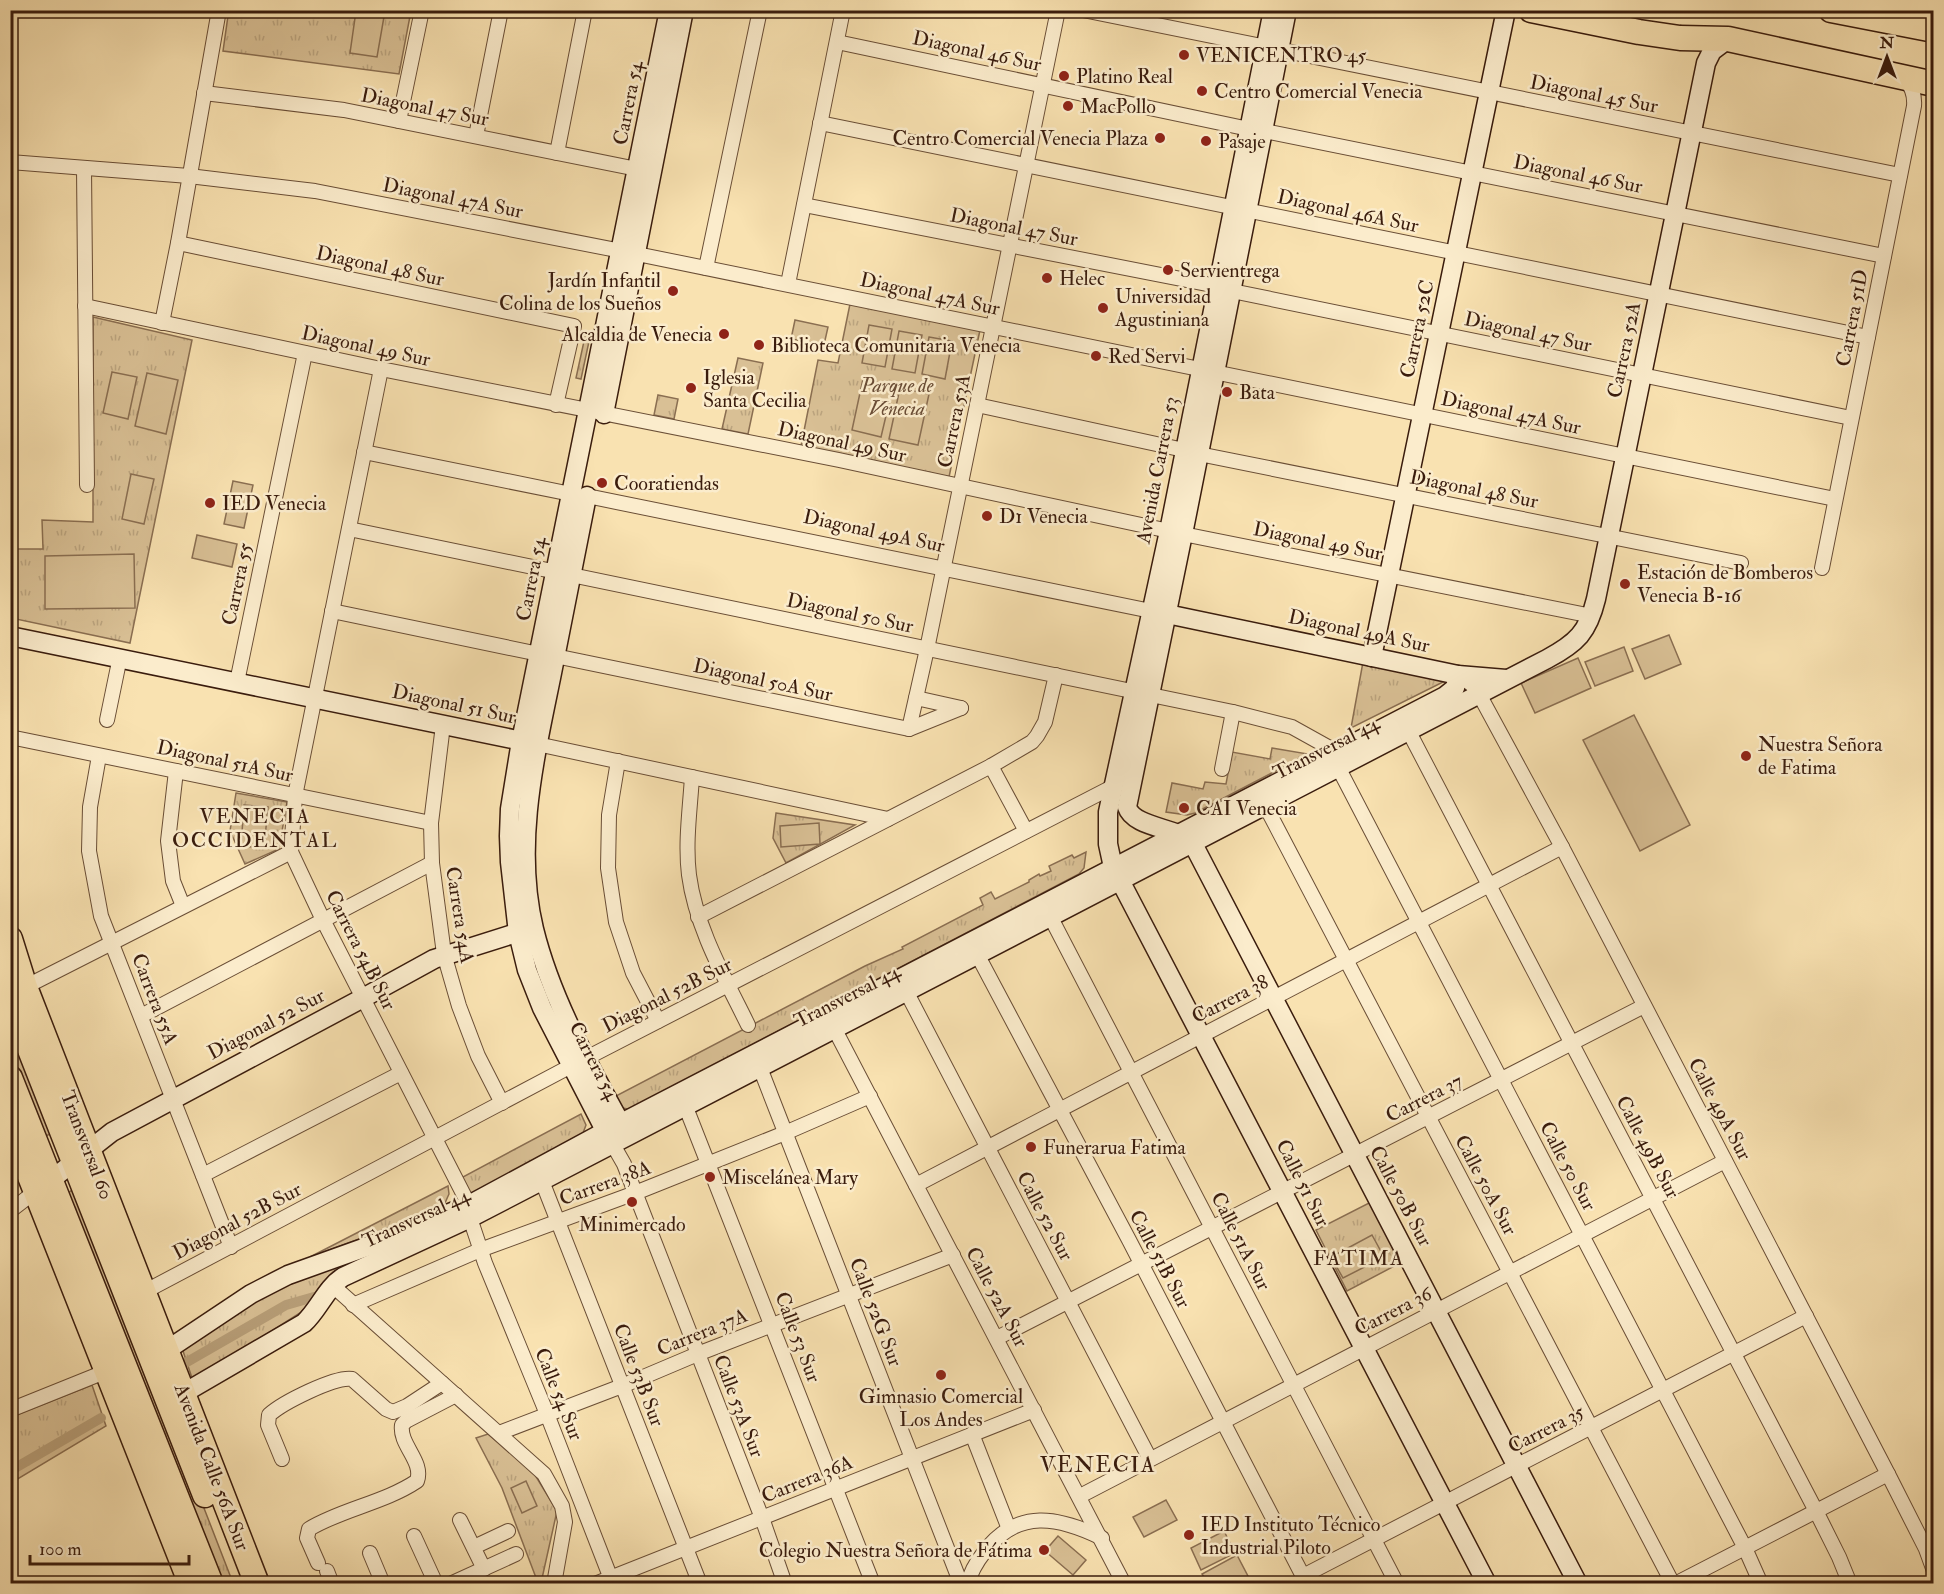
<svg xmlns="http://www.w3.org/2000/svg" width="1944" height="1594" viewBox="0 0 1944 1594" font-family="'IM FELL Double Pica',serif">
	<defs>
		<pattern id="grass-tufts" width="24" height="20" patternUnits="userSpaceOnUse" patternTransform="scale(1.5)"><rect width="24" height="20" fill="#d9c095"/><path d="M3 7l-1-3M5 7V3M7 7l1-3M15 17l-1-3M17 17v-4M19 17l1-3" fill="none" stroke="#bba47f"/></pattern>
	</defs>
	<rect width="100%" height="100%" fill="#f9e2b1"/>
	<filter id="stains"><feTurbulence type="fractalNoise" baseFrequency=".00333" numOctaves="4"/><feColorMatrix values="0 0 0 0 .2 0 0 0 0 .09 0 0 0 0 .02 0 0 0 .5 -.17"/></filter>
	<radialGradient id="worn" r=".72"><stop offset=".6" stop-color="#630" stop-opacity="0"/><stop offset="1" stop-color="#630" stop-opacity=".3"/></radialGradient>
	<g fill="url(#grass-tufts)" stroke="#8a6e51" stroke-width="1.5">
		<path d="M 266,10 L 411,11 L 399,74 L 223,51 L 228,16 Z"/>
		<path d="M 850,304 L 980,330 L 949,477 L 801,446 L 818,360 L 838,363 Z"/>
		<path d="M 93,317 L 192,340 L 130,643 L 11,618 L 12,549 L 43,549 L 42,520 L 93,522 Z"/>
		<path d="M 586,332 L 591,332 L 581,379 L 576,378 Z"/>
		<path d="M 738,358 L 763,363 L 748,434 L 722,429 Z"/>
		<path d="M 658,395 L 678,399 L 674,419 L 654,415 Z"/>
		<path d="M 1363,662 L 1449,679 L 1351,728 Z"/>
		<path d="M 1272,748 L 1308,754 L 1195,813 L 1187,815 L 1166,812 L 1172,783 L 1203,789 L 1205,782 L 1226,784 L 1232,752 L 1270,759 Z"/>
		<path d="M 236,793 L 287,802 L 279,849 L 245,864 L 230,831 Z"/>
		<path d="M 776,813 L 855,825 L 786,863 L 773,838 Z"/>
		<path d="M 1086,852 L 1084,868 L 1079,874 L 629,1109 C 620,1109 618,1104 614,1097 L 865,966 L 903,949 L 902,947 L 983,905 L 980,898 L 991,892 L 995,899 L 1029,882 L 1029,880 L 1039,874 L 1040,876 L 1051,871 L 1049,866 L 1072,855 L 1074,858 Z"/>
		<path d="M 10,1019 L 56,1131 L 46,1136 L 11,1061 Z"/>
		<path d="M 581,1114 L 586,1125 L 583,1133 L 469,1195 L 461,1178 Z"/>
		<path d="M 448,1186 L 449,1194 L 445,1203 L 387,1229 L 310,1257 Z"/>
		<path d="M 73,1189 L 190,1472 L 233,1583 L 216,1583 L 64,1197 Z"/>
		<path d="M 1371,1202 L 1402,1262 L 1347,1291 L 1316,1230 Z"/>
		<path d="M 412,1237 L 333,1272 C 319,1283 313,1301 300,1313 L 193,1381 L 182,1348 L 283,1284 Z"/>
		<path d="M 92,1385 L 106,1426 L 11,1483 L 11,1417 Z"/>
		<path d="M 488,1434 L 532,1470 L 557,1511 L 541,1583 L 538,1583 L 502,1488 L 476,1438 Z"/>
	</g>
	<g fill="#d9c095" stroke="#8a6e51" stroke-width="1.5">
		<path d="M 356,11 L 385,11 L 377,57 L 350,53 Z"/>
		<path d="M 795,320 L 828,327 L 824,345 L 791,339 Z"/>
		<path d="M 869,325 L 892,329 L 885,367 L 862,363 Z"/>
		<path d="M 899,331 L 922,335 L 915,373 L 892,369 Z"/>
		<path d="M 929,337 L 952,341 L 945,379 L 922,374 Z"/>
		<path d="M 112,372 L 137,377 L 128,419 L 103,413 Z"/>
		<path d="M 147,373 L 178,380 L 166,434 L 135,426 Z"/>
		<path d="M 863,379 L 893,386 L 881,437 L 852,430 Z"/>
		<path d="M 900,388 L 929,394 L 918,445 L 889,439 Z"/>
		<path d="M 131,474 L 154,479 L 144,524 L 122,519 Z"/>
		<path d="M 233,481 L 253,485 L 244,528 L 224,524 Z"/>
		<path d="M 197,535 L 237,544 L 232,567 L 192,558 Z"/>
		<path d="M 134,554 L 135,608 L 45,609 L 45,556 Z"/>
		<path d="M 1669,635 L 1681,664 L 1645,679 L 1632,649 Z"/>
		<path d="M 1624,647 L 1633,671 L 1595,686 L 1585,662 Z"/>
		<path d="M 1578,658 L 1591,688 L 1535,713 L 1521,683 Z"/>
		<path d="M 1634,715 L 1690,825 L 1640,851 L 1583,740 Z"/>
		<path d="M 244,805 L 268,807 L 264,848 L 241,846 Z"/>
		<path d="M 819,823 L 820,844 L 781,847 L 780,826 Z"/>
		<path d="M 1372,1235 L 1384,1257 L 1343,1278 L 1331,1257 Z"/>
		<path d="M 526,1481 L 537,1506 L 522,1513 L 511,1488 Z"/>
		<path d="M 1166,1500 L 1177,1520 L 1144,1537 L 1133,1517 Z"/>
		<path d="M 1224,1531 L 1235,1553 L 1201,1570 L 1191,1548 Z"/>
		<path d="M 1058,1536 L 1086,1560 L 1073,1575 L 1045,1551 Z"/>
		<path d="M 1237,1555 L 1250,1580 L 1243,1583 L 1208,1583 L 1202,1574 Z"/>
	</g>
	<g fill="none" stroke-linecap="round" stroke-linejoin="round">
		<g stroke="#b89f79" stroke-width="10">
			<path d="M 187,1362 L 286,1305 L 314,1297"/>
			<path d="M 10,1471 L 101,1418"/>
		</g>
		<g stroke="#6a4e36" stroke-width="16">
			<g id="street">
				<path d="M 1083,10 L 1900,175"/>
				<path d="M 837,42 L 1249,129"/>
				<path d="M 204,93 L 344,110 L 637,169"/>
				<path d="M 399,121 L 422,10"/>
				<path d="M 820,123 L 1868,337"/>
				<path d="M 1264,131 L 1884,256"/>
				<path d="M 476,136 L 501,10"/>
				<path d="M 557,153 L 585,10"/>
				<path d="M 10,162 L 189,176 L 315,191 L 637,254 L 1835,499"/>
				<path d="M 84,168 L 87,485"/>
				<path d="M 804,205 L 1217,286"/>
				<path d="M 178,243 L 574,326 L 556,405"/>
				<path d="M 706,268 L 760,10"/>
				<path d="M 788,284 L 843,10"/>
				<path d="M 1232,291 L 1851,418"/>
				<path d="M 85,306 L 381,369 L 839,460 L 1183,534 L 1592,616"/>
				<path d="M 162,323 L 178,243 L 219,10"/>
				<path d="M 381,369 L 295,796 L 291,852 L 323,920 L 469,1205"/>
				<path d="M 977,405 L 1184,450"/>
				<path d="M 364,452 L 571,494"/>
				<path d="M 1199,454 L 1741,563"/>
				<path d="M 587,496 L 1151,611"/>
				<path d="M 349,529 L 1233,712 L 1292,727 L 1337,752"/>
				<path d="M 1822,568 L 1914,106 C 1915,94 1911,86 1904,77"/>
				<path d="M 332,611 L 539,654"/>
				<path d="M 555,656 L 909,729 L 961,708"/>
				<path d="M 1458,675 L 1471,684 L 1479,694 L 1562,847 L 1888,1474 L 1926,1549 L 1934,1571"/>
				<path d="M 237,682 L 305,353"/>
				<path d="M 916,698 L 961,708"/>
				<path d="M 107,720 L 120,657"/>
				<path d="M 443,725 L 431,823 L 432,863 L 444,954 L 459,1006 L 478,1056 L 502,1103"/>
				<path d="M 909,729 L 927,649 L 1058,10"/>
				<path d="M 1408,730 L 1816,1511 L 1839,1557 L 1850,1584"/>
				<path d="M 10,737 L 431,823"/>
				<path d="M 537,744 L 888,819"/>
				<path d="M 99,756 L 90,807 L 89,851 L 101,916 L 231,1247"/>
				<path d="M 618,761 L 609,815 L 608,868 L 616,922 L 633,973 L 658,1021"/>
				<path d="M 991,766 L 1026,831"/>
				<path d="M 1338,767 L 1745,1548 L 1761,1584"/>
				<path d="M 1222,769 L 1233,712"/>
				<path d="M 176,771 L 168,841 L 173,881 L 183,906"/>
				<path d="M 692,777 C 690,809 685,843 689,875 C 696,928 725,978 748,1025"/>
				<path d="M 1265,805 L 1673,1584"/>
				<path d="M 1050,916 L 1397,1584"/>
				<path d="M 698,917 L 991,766 L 1032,742 L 1037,736 L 1045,722 L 1056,675"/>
				<path d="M 977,954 L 1129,1240 L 1307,1584"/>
				<path d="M 25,987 L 291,852"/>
				<path d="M 906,991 L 1150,1459"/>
				<path d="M 141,1016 L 432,863"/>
				<path d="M 834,1028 L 1124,1584"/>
				<path d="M 757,1060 L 961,1584"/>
				<path d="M 685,1105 L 873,1584"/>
				<path d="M 612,1143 L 624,1164 L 762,1518 L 785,1584"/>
				<path d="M 203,1175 L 401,1073"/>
				<path d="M 542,1181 L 700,1584"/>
				<path d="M 916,1185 L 1562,847"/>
				<path d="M 10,1211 L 36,1191"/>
				<path d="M 470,1218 L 485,1263 L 547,1414 L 613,1584"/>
				<path d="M 332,1285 L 544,1474 L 562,1506 L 565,1522 L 554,1584"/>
				<path d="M 144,1292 L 571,1066 L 1114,786"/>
				<path d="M 353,1305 L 480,1250 L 635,1193 L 785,1133 L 870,1096"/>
				<path d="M 997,1338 L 1644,1006"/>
				<path d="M 10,1410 L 107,1371"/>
				<path d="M 499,1433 L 622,1386 L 700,1353 L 953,1255"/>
				<path d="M 972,1434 L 1009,1529"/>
				<path d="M 282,1459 L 268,1425 L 269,1415 C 282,1403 335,1376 352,1379 L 386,1409 L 393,1412 L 407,1406 L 442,1383"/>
				<path d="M 1080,1496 L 1725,1161"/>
				<path d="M 460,1520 L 484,1569"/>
				<path d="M 414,1536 L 436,1584"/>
				<path d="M 474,1547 L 508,1531"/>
				<path d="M 370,1553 L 383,1584"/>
				<path d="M 318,1563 L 307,1538 L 309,1529 C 342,1509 384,1503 417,1481 C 424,1461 399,1445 402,1425 L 406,1421 L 456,1395"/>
				<path d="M 327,1571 L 332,1584"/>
				<path d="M 1303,1576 L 1806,1316"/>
				<path d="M 450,1584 L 516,1554"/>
				<path d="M 595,1584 L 1034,1410"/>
				<path d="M 968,1584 C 970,1572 978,1560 985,1551 C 1018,1508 1059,1517 1102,1538"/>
				<path d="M 1675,1584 L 1888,1474"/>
			</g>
		</g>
		<g stroke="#3a1c0d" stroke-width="21">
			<g id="secondary">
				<path d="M 1273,10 L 1169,531 L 1108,812 L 1108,844 L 1113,867 L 1487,1584"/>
				<path d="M 1287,10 L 1183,534 L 1127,807 C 1134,828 1176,827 1192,842 L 1578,1584"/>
				<path d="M 604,414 L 684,10"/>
				<path d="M 587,496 C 575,557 563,617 551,678 C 534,761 514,846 534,929 C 551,998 587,1062 621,1124 L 622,1133"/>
				<path d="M 1167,614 L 1458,675 L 1506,679"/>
				<path d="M 10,636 L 532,743"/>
				<path d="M 1372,657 L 1506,10"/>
				<path d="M 611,1142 L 542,1008 L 527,970 L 518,933 L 510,862 L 509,836 L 510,809 L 521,741 L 669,10"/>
				<path d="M 42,1187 L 112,1132 L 363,998 L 434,959 L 529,929"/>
				<path d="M 167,1350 L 251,1294 L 288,1275 L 369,1246 L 469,1205 L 606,1131 L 1445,696 L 1455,688 L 1458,675"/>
				<path d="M 184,1393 L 304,1323 C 319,1309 326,1288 343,1277 L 470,1218 L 1547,659 C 1577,643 1588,632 1596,599 L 1706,63 L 1712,51 L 1728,39"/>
			</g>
		</g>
		<g stroke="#3a1c0d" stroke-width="27">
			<g id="highway">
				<path d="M 1531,10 L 1639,32 L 1680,38 L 1728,39 L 1934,84"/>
				<path d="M 1831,10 L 1934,30"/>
				<path d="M 10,939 L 25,987 L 257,1584"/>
				<path d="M 10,999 L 205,1495"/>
				<path d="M 10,1078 L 211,1584"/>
				<path d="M 10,1126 L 191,1584"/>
			</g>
		</g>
		<use href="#street" stroke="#fbeccc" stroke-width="14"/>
		<use href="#secondary" stroke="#fbeccc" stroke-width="18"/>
		<use href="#highway" stroke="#f9e2b1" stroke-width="24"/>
	</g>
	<g fill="#8f2418" stroke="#fbeccc" stroke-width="2">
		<circle cx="1184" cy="55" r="6"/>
		<circle cx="1064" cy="76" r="6"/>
		<circle cx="1202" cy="91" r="6"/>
		<circle cx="1068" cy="106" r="6"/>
		<circle cx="1160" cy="138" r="6"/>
		<circle cx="1206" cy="141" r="6"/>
		<circle cx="1168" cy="270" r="6"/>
		<circle cx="1047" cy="278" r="6"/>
		<circle cx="673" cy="291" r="6"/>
		<circle cx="1103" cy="308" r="6"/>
		<circle cx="724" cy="334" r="6"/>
		<circle cx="759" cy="345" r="6"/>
		<circle cx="1096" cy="356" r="6"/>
		<circle cx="691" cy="388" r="6"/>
		<circle cx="1227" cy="392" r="6"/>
		<circle cx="602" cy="483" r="6"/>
		<circle cx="210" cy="503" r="6"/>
		<circle cx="987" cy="516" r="6"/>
		<circle cx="1625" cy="584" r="6"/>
		<circle cx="1746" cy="756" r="6"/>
		<circle cx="1184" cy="808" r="6"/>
		<circle cx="1031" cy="1147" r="6"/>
		<circle cx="710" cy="1177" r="6"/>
		<circle cx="632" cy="1202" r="6"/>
		<circle cx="941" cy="1375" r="6"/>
		<circle cx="1189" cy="1535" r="6"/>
		<circle cx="1044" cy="1550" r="6"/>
	</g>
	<g text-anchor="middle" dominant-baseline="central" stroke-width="5" stroke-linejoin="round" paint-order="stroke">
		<g font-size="20" fill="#3a1c0d" stroke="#fbeccc">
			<text transform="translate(977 51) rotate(12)">Diagonal 46 Sur</text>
			<text transform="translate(1594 94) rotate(11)">Diagonal 45 Sur</text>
			<text transform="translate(628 103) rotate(-79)">Carrera 54</text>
			<text transform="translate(425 107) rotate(11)">Diagonal 47 Sur</text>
			<text transform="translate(1578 174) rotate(11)">Diagonal 46 Sur</text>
			<text transform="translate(453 198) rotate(11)">Diagonal 47A Sur</text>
			<text transform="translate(1348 211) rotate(12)">Diagonal 46A Sur</text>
			<text transform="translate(1014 227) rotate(11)">Diagonal 47 Sur</text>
			<text transform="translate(380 266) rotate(12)">Diagonal 48 Sur</text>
			<text transform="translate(930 294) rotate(12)">Diagonal 47A Sur</text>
			<text transform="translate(1852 318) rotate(-79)">Carrera 51D</text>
			<text transform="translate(1417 329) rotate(-78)">Carrera 52C</text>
			<text transform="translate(1528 332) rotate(12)">Diagonal 47 Sur</text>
			<text transform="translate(366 346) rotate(12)">Diagonal 49 Sur</text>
			<text transform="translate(1624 350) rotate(-78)">Carrera 52A</text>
			<text transform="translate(1511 413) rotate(12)">Diagonal 47A Sur</text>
			<text transform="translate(954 421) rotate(-78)">Carrera 53A</text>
			<text transform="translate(842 442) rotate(12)">Diagonal 49 Sur</text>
			<text transform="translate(1157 470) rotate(-79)">Avenida Carrera 53</text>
			<text transform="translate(1474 489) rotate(11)">Diagonal 48 Sur</text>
			<text transform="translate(874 531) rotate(12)">Diagonal 49A Sur</text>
			<text transform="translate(1318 541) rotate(11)">Diagonal 49 Sur</text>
			<text transform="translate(531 579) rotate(-79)">Carrera 54</text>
			<text transform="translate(237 584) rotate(-78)">Carrera 55</text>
			<text transform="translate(850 613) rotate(12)">Diagonal 50 Sur</text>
			<text transform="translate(1359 631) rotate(12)">Diagonal 49A Sur</text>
			<text transform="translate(763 680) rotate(12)">Diagonal 50A Sur</text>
			<text transform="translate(454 704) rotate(12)">Diagonal 51 Sur</text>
			<text transform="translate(1326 748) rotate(-27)">Transversal 44</text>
			<text transform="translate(225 761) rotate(12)">Diagonal 51A Sur</text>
			<text transform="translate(460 915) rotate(81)">Carrera 54A</text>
			<text transform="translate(361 950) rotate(63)">Carrera 54B Sur</text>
			<text transform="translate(667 995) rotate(-27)">Diagonal 52B Sur</text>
			<text transform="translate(847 996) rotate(-27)">Transversal 44</text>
			<text transform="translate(155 999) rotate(69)">Carrera 55A</text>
			<text transform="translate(1230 999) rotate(-27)">Carrera 38</text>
			<text transform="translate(266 1024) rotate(-28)">Diagonal 52 Sur</text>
			<text transform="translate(594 1061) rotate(63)">Carrera 54</text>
			<text transform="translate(1424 1098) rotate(-27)">Carrera 37</text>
			<text transform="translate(1720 1109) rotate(62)">Calle 49A Sur</text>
			<text transform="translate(87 1145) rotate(69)">Transversal 60</text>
			<text transform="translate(1648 1147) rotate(62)">Calle 49B Sur</text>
			<text transform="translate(1568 1166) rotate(62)">Calle 50 Sur</text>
			<text transform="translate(605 1183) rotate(-20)">Carrera 38A</text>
			<text transform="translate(1303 1183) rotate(63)">Calle 51 Sur</text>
			<text transform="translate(1486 1185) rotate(62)">Calle 50A Sur</text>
			<text transform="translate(1401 1196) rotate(62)">Calle 50B Sur</text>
			<text transform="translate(1045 1216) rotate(62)">Calle 52 Sur</text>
			<text transform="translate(416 1218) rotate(-25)">Transversal 44</text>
			<text transform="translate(237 1221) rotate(-28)">Diagonal 52B Sur</text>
			<text transform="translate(1241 1241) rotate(63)">Calle 51A Sur</text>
			<text transform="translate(1160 1259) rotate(62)">Calle 51B Sur</text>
			<text transform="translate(997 1297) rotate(62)">Calle 52A Sur</text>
			<text transform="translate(1393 1311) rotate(-27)">Carrera 36</text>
			<text transform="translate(876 1312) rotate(69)">Calle 52G Sur</text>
			<text transform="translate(702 1332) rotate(-22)">Carrera 37A</text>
			<text transform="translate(798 1337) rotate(69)">Calle 53 Sur</text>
			<text transform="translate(639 1375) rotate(69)">Calle 53B Sur</text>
			<text transform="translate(559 1394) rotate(68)">Calle 54 Sur</text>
			<text transform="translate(739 1406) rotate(69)">Calle 53A Sur</text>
			<text transform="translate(1546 1429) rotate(-27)">Carrera 35</text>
			<text transform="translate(212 1467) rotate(69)">Avenida Calle 56A Sur</text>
			<text transform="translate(807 1479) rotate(-22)">Carrera 36A</text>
		</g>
		<g font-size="20" fill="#3a1c0d" stroke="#fbeccc" text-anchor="start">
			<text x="1196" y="55">VENICENTRO 45</text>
			<text x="1076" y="76">Platino Real</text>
			<text x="1214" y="91">Centro Comercial Venecia</text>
			<text x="1080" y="106">MacPollo</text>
			<text x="1148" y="138" text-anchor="end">Centro Comercial Venecia Plaza</text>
			<text x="1218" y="141">Pasaje</text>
			<text x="1180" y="270">Servientrega</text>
			<text x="1059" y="278">Helec</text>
			<text x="661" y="280" text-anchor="end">Jardín Infantil<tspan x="661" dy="23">Colina de los Sueños</tspan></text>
			<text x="1115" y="296">Universidad<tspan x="1115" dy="23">Agustiniana</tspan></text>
			<text x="712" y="334" text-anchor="end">Alcaldia de Venecia</text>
			<text x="771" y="345">Biblioteca Comunitaria Venecia</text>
			<text x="1108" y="356">Red Servi</text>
			<text x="703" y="377">Iglesia<tspan x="703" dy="23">Santa Cecilia</tspan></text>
			<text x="1239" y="392">Bata</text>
			<text x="614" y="483">Cooratiendas</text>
			<text x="222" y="503">IED Venecia</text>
			<text x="999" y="516">D1 Venecia</text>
			<text x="1637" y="572">Estación de Bomberos<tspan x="1637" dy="23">Venecia B-16</tspan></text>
			<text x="1758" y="744">Nuestra Señora<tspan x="1758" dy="23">de Fatima</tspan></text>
			<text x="1196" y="808">CAI Venecia</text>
			<text x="1043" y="1147">Funerarua Fatima</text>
			<text x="722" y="1177">Miscelánea Mary</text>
			<text x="632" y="1224" text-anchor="middle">Minimercado</text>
			<text x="941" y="1396" text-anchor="middle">Gimnasio Comercial<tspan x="941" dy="23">Los Andes</tspan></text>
			<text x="1201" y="1524">IED Instituto Técnico<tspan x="1201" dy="23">Industrial Piloto</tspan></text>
			<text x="1032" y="1550" text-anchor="end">Colegio Nuestra Señora de Fátima</text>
		</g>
		<g font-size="20" font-style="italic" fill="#6a4d36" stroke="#fbeccc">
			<text x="897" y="385">Parque de<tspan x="897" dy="23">Venecia</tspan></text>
		</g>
		<g font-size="21" letter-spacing="1.5" fill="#3a1c0d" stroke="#fbeccc">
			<text x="255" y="816">VENECIA<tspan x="255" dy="24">OCCIDENTAL</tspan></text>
			<text x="1359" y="1258">FATIMA</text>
		</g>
		<g font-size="22" letter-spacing="1.5" fill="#3a1c0d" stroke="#fbeccc">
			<text x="1098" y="1465">VENECIA</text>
		</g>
	</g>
	<rect width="1944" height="1594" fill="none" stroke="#f9e2b1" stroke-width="36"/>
	<rect x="12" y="12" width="1920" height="1570" fill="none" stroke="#3a1c0d" stroke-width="3"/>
	<rect x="18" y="18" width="1908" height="1558" fill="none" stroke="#3a1c0d" stroke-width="1.5"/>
	<g transform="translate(1887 57)" stroke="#fbeccc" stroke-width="4.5" paint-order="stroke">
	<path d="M0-4.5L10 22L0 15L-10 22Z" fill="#3a1c0d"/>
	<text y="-9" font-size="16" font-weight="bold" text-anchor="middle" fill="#3a1c0d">N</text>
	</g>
	<path d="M30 1555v9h159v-9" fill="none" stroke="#3a1c0d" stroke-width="3"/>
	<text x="39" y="1555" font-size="18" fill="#3a1c0d" stroke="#fbeccc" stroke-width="4.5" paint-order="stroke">100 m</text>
	<rect width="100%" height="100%" filter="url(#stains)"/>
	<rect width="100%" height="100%" fill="url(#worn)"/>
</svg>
